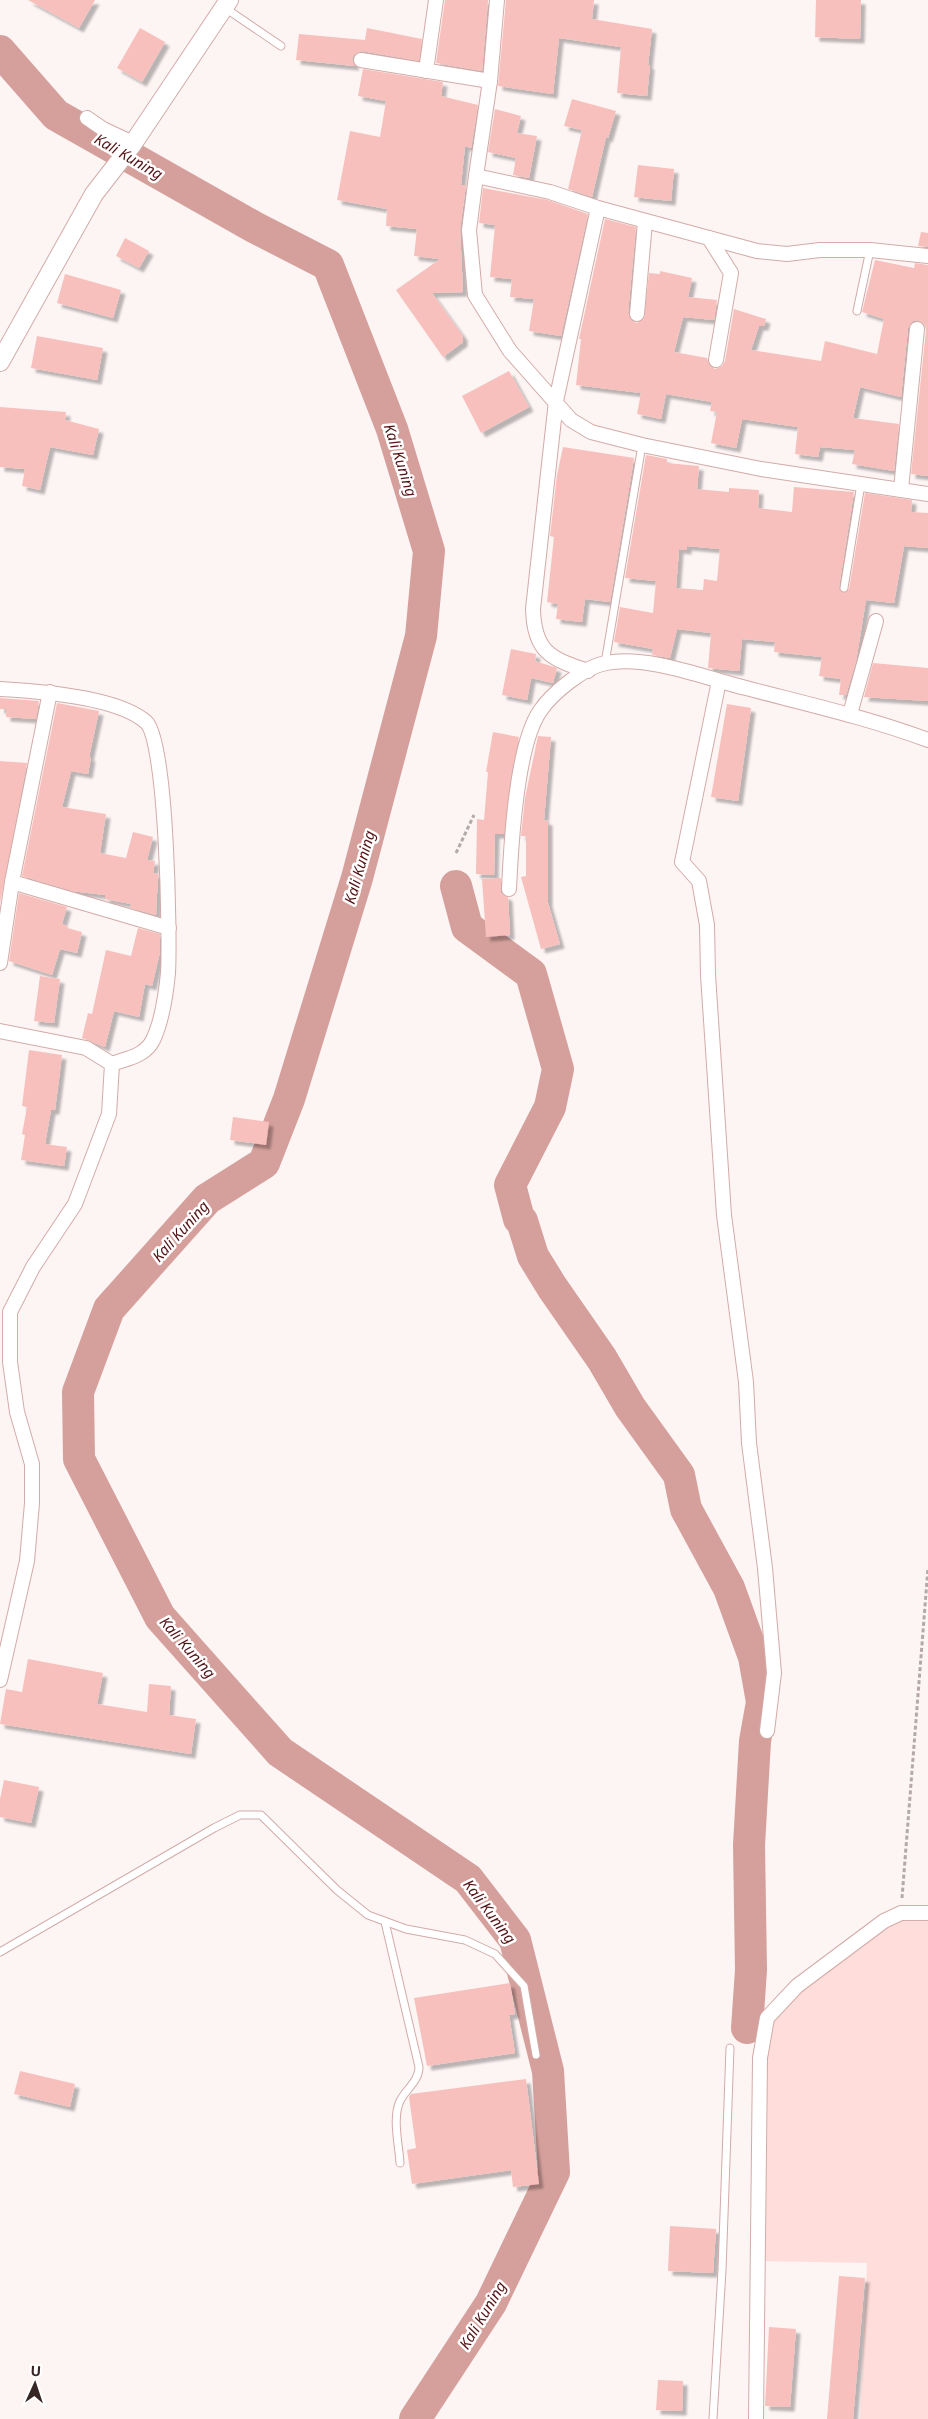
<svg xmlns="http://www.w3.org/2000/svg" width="928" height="2419" viewBox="0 0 928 2419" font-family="'Noto Sans',sans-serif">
	<defs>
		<filter id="shadow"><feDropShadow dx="4.5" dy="4.5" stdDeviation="1" flood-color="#0004"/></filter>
	</defs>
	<rect width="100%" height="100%" fill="#fdf4f4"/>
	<path fill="#ffddda" d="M 901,1913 L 928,1915 L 928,2419 L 860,2419 L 867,2263 L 758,2261 L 767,2018 Z"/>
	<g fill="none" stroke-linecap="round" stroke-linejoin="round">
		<g stroke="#d5a09c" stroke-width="32">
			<path d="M 0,51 L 56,115 L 254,227 L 328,265 L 392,429 L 429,551 L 421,636 L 357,878 L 289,1099 L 264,1163 L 207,1199 L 109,1309 L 78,1392 L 79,1459 L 160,1617 L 280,1752 L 468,1879 L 515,1940 L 548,2071 L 554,2172 L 491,2303 L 415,2419"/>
			<path d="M 456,886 L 467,927 L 531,974 L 558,1069 L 550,1107 L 510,1185 L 519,1219 L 522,1221 L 533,1256 L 552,1287 L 602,1359 L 630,1407 L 679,1475 L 686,1509 L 729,1588 L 754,1657 L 762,1702 L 755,1741 L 749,1845 L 751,1970 L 747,2028"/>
		</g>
	</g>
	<g fill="#f8c0bc" fill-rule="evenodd" filter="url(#shadow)">
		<path d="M 28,0 L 95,0 L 79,28 Z"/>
		<path d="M 445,0 L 488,0 L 482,71 L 436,63 Z"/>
		<path d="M 506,0 L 594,0 L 592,19 L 652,29 L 648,65 L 650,65 L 647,96 L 617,93 L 621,47 L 559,38 L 553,94 L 498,86 Z"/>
		<path d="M 816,0 L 861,0 L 860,39 L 815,37 Z"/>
		<path d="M 140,28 L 165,42 L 142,82 L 117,68 Z"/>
		<path d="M 367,28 L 422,39 L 419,61 L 362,51 L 354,55 L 352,59 L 355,66 L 296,60 L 299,34 L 365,40 Z"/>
		<path d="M 363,69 L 443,82 L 441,96 L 478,105 L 471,148 L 465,146 L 461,185 L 466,185 L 460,229 L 463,292 L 432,293 L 463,336 L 463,342 L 443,357 L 396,290 L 440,259 L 414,256 L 417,229 L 386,226 L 387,209 L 337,200 L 350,131 L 380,137 L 386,101 L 358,96 Z"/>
		<path d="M 572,99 L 616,111 L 608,138 L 606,137 L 592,197 L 568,189 L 582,130 L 564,126 Z"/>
		<path d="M 495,109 L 521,116 L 517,133 L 537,136 L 529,178 L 513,175 L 516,158 L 488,152 Z"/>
		<path d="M 638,165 L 674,169 L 671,201 L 634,197 Z"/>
		<path d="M 483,188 L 548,200 L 588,214 L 561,336 L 529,331 L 534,299 L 510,297 L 512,279 L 490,277 L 495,225 L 479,223 Z"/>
		<path d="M 605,219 L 636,227 L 628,313 L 632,321 L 637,323 L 644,319 L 649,273 L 660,274 L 660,271 L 692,278 L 688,297 L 717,300 L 714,320 L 683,317 L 674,352 L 707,358 L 710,366 L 715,369 L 722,366 L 725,361 L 734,309 L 766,319 L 764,326 L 759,326 L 751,350 L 821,361 L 825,341 L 877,354 L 884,319 L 862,312 L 875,260 L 914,268 L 915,263 L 928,265 L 928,476 L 911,474 L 926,330 L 925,325 L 918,320 L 913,321 L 908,328 L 901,397 L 860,387 L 853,418 L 899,424 L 894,471 L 852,464 L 855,450 L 820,447 L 818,457 L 795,454 L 798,427 L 742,419 L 736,448 L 711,443 L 717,412 L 710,411 L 712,402 L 666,394 L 661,419 L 637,414 L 641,393 L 576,385 L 581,339 L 579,339 Z"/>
		<path d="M 921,232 L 928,233 L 928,247 L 918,246 Z"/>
		<path d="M 125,238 L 149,251 L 139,268 L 116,256 Z"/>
		<path d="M 65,274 L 121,290 L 113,318 L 57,303 Z"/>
		<path d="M 37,336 L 103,348 L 97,380 L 31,368 Z"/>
		<path d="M 509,371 L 529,407 L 481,433 L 462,396 Z"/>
		<path d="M 0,407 L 66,412 L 65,420 L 99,429 L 93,455 L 50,447 L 40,490 L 22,486 L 25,469 L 0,467 Z"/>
		<path d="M 563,447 L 634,458 L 610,602 L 585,599 L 582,622 L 556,619 L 558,604 L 547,602 L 554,537 L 550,536 L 557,475 Z"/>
		<path d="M 646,455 L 667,459 L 667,463 L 699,466 L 697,489 L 729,492 L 729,488 L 759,490 L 758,508 L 792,512 L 794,487 L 854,492 L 839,587 L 843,593 L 849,589 L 865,493 L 912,500 L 911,512 L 928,513 L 928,548 L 904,546 L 894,603 L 866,600 L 856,661 L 846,695 L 839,695 L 841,679 L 819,676 L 822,657 L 774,652 L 775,642 L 742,639 L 739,671 L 708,668 L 711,633 L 677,629 L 670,658 L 652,655 L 653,649 L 614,642 L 620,607 L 653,613 L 656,581 L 625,578 ZM 687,546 L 720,549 L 717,581 L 704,579 L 703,590 L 676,588 L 679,549 L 687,550 Z"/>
		<path d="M 511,649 L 536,654 L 535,661 L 557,668 L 553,683 L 531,678 L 527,700 L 502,695 Z"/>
		<path d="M 873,663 L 928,668 L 928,701 L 864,697 Z"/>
		<path d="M 0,698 L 39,701 L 36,719 L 6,717 L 6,709 L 0,709 Z"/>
		<path d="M 57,703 L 99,711 L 89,757 L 91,757 L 88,774 L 71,771 L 62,807 L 106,814 L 100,853 L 126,858 L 133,832 L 153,837 L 147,860 L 155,861 L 153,873 L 158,874 L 156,915 L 130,908 L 131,904 L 105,899 L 105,895 L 72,891 L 22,876 Z"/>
		<path d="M 727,704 L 751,708 L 738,801 L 711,797 Z"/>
		<path d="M 493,732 L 519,737 L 512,770 L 504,834 L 495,834 L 494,875 L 476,874 L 477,819 L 484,820 L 488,772 L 486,772 Z"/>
		<path d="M 538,736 L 551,737 L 544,820 L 548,821 L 548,903 L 560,944 L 541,949 L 521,877 L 526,876 L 526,836 L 521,836 L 525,798 Z"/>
		<path d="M 0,761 L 27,763 L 0,903 Z"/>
		<path d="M 501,878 L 501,893 L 508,897 L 510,935 L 486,937 L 482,879 Z"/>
		<path d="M 19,893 L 67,907 L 62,924 L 68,926 L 67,928 L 82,932 L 77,953 L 60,949 L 52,975 L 9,961 Z"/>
		<path d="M 138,928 L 160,934 L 160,952 L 152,986 L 145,984 L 139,1017 L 114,1011 L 105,1047 L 82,1038 L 88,1013 L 92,1014 L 106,950 L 131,956 Z"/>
		<path d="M 40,976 L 60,979 L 54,1023 L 34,1021 Z"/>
		<path d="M 29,1050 L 62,1055 L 55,1110 L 51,1110 L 45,1144 L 67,1147 L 64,1166 L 21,1160 L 25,1135 L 22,1134 L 27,1107 L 22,1106 Z"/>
		<path d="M 233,1117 L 269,1122 L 266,1145 L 230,1140 Z"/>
		<path d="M 28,1659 L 103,1673 L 97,1704 L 147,1712 L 149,1684 L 171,1686 L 169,1715 L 196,1719 L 191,1754 L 0,1724 L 6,1689 L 22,1692 Z"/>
		<path d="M 4,1780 L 39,1787 L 31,1823 L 0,1817 L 0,1799 Z"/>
		<path d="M 510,1983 L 515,2014 L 509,2015 L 515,2053 L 427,2066 L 414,1998 Z"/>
		<path d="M 20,2071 L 75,2084 L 70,2107 L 14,2094 Z"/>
		<path d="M 526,2079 L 539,2184 L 513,2187 L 511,2170 L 412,2184 L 407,2150 L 416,2148 L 409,2097 L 411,2094 Z"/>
		<path d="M 670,2226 L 716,2229 L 713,2273 L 668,2271 Z"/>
		<path d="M 839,2276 L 865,2278 L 853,2419 L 827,2419 Z"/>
		<path d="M 769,2327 L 796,2329 L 790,2407 L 765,2406 Z"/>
		<path d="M 658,2380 L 683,2381 L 682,2411 L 656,2410 Z"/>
	</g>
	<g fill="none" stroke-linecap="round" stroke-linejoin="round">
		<g stroke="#d3aba8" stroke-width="9">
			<g id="service">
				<path d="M 225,8 L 281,46"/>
				<path d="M 857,311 L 870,250"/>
				<path d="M 844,588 L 861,484"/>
				<path d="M 605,663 L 642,445"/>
				<path d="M 385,1922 L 419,2067 C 419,2081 406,2089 400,2101 C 392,2118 399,2145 400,2163"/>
				<path d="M 0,1952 L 214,1828 L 240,1815 L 261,1815 L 337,1890 L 368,1915 L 406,1929 L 465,1940 L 495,1954 L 524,1986 L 536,2055"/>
				<path d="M 713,2419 L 722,2270 L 730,2048"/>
			</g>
		</g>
		<g stroke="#d3aba8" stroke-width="16">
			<g id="minor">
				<path d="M 497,0 L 490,81 L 476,176 L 550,192 L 598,208 L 757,251 L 787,254 L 820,250 L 870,250 L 928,256"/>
				<path d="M 361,60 L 490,81"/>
				<path d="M 426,71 L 436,0"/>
				<path d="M 87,118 L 103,129 L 133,143"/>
				<path d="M 476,176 L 469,230 L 475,295 L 510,351 L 571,420 L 591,432 L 642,445 L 761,469 L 928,494"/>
				<path d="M 709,238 L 731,273 L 716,360"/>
				<path d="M 637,314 L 645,222"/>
				<path d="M 901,489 L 917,329"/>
				<path d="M 588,671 C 550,659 534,651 533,609 L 556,401 L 598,208"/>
				<path d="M 719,681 L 682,862 L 699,881 L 707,925 L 708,975 L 724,1215 L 746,1382 L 749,1443 L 765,1568 L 774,1673 L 767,1731"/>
				<path d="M 0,689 C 37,691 118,697 146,722 C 167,740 170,938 168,973 C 166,994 162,1021 153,1040 C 145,1056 128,1058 112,1064"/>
				<path d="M 850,714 L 876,621"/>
				<path d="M 12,882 L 169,928"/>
				<path d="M 509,889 C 511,845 516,746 540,711 C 552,693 584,667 606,663 C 648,655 705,678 746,688 C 807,704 869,718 928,740"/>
				<path d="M 0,963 L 12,882 L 50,692"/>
				<path d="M 0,1031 L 86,1048 L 112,1064 L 109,1114 L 75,1204 L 33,1267 L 10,1312 L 10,1362 L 17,1412 L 32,1464 L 32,1503 L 27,1561 L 0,1680"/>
				<path d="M 756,2419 L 760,2058 L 767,2018 L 797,1986 L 884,1921 L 901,1913 L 928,1913"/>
			</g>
		</g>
		<g stroke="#d3aba8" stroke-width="20">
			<path id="tertiary" d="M 0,362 L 94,194 L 132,145 L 229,0"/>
		</g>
		<g stroke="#b4a9a8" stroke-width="3" stroke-dasharray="4 2.5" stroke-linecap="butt">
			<path d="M 456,853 L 474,815"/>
			<path d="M 902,1898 L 928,1568"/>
		</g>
		<use href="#service" stroke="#fff" stroke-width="7"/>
		<use href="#minor" stroke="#fff" stroke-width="14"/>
		<use href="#tertiary" stroke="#fff" stroke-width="18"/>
	</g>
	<g text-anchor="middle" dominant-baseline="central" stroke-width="5" stroke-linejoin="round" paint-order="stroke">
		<g font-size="15" font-style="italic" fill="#541416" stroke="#fff">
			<text transform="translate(129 156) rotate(30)">Kali Kuning</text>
			<text transform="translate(401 460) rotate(72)">Kali Kuning</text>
			<text transform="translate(359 867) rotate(-74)">Kali Kuning</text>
			<text transform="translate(180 1231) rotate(-48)">Kali Kuning</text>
			<text transform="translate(188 1647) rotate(49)">Kali Kuning</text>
			<text transform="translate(490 1911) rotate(53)">Kali Kuning</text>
			<text transform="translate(482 2315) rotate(-59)">Kali Kuning</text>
		</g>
	</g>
	<g transform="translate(35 2384) rotate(3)" stroke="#ffffff" stroke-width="4" paint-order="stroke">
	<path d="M0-4L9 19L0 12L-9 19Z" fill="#352625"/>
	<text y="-8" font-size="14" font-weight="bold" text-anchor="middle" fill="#352625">U</text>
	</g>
</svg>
